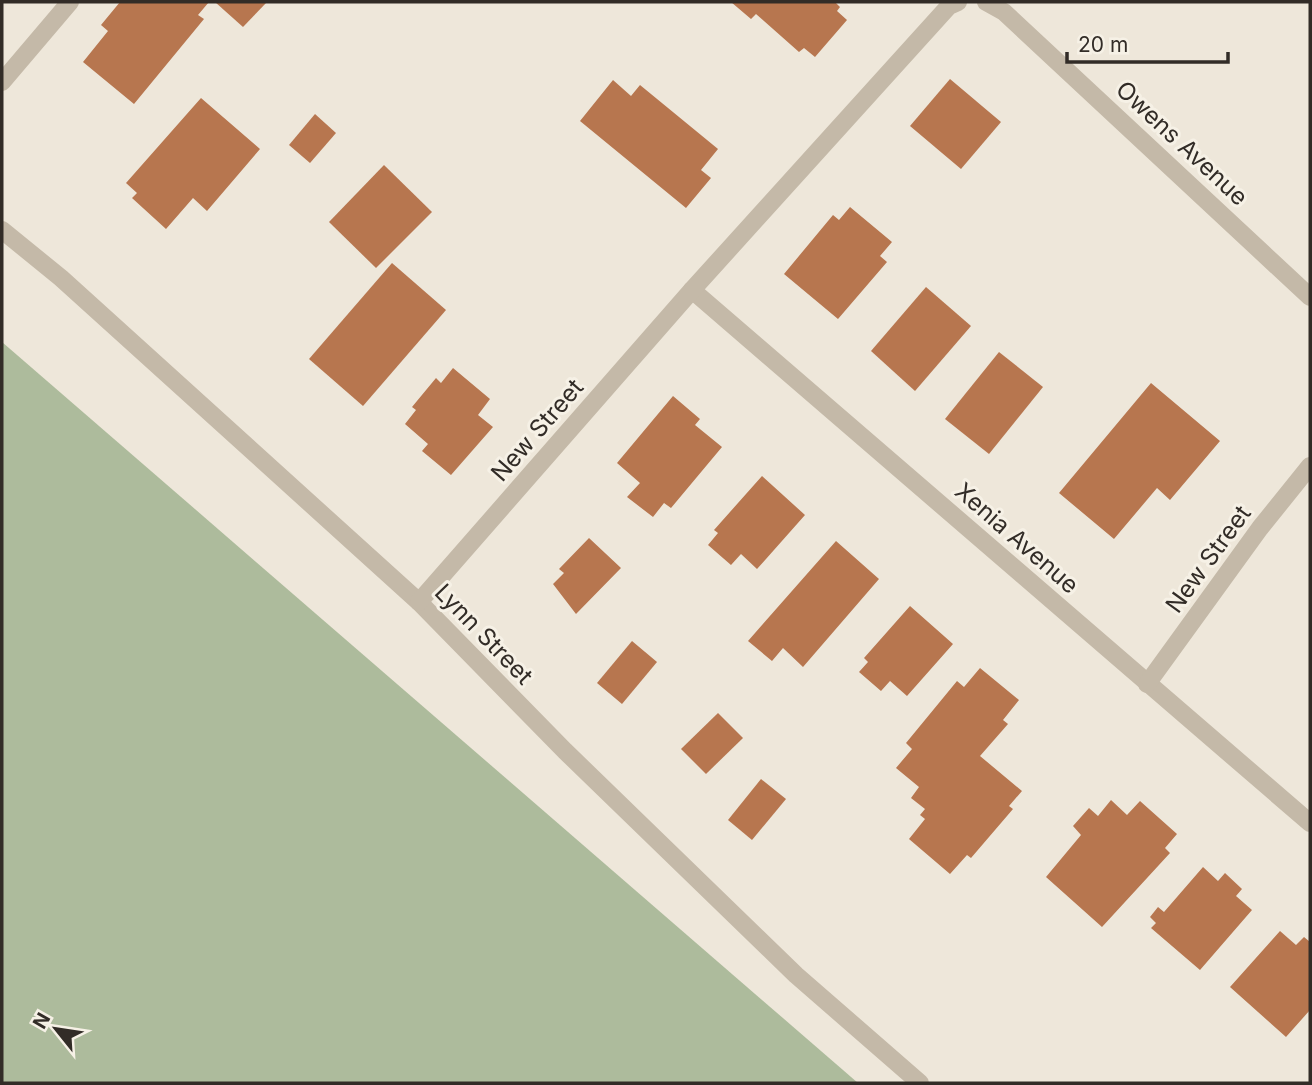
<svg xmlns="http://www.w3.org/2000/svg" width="1312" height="1085" viewBox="0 0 1312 1085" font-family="Inter,sans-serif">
	<rect width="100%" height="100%" fill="#eee7da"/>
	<path fill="#adbb9c" d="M 2,342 L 858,1083 L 2,1083 Z"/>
	<g fill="#b7764f">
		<path d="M 120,2 L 209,2 L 198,15 L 204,19 L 134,104 L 83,62 L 108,31 L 101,25 Z"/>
		<path d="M 215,2 L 267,2 L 243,27 Z"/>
		<path d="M 731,2 L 835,2 L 840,7 L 837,11 L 847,20 L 815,57 L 804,48 L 799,52 L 756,14 L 751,19 Z"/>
		<path d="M 950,79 L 1001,122 L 961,169 L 910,126 Z"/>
		<path d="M 613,80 L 631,96 L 640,85 L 718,149 L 701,170 L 711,178 L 686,208 L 580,121 Z"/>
		<path d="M 201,98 L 260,149 L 207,211 L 193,198 L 166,229 L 132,198 L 137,193 L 126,183 Z"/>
		<path d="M 315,114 L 336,133 L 310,163 L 289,145 Z"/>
		<path d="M 384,165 L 432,212 L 376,268 L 329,222 Z"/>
		<path d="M 850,207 L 892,242 L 880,256 L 887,262 L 838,319 L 784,274 L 833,215 L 839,220 Z"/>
		<path d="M 392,263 L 446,310 L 363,406 L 309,359 Z"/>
		<path d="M 926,287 L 971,326 L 915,391 L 871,351 Z"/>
		<path d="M 999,352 L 1043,387 L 989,454 L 945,419 Z"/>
		<path d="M 453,368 L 490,399 L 478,415 L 493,427 L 451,475 L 422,451 L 428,444 L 405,424 L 416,410 L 412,407 L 436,378 L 441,383 Z"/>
		<path d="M 1151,383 L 1220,441 L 1170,500 L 1157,488 L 1114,539 L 1059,493 Z"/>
		<path d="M 673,396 L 700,419 L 695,425 L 722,447 L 671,508 L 664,503 L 653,517 L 627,497 L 640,483 L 617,463 Z"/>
		<path d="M 762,476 L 805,515 L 757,569 L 741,554 L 731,565 L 708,545 L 718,533 L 714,530 Z"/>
		<path d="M 589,538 L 621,568 L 576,614 L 553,584 L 564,573 L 559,569 Z"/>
		<path d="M 836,541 L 879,579 L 803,667 L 783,648 L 772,661 L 748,641 Z"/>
		<path d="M 910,606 L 953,644 L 907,696 L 890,681 L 881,691 L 859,672 L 868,662 L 864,658 Z"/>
		<path d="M 632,641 L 657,662 L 622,704 L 597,683 Z"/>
		<path d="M 980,668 L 1019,700 L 1003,720 L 1008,724 L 980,756 L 1022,791 L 1009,806 L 1013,809 L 971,858 L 967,855 L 950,874 L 909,839 L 925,819 L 920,815 L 925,809 L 911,798 L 919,787 L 896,768 L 912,749 L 906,743 L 957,681 L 964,687 Z"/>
		<path d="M 718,713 L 743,738 L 706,774 L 681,749 Z"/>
		<path d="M 761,779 L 786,799 L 752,840 L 728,820 Z"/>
		<path d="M 1111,800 L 1127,815 L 1140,801 L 1177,834 L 1165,848 L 1170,853 L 1102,927 L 1046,877 L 1081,835 L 1073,826 L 1089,808 L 1098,816 Z"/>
		<path d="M 1203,867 L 1218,881 L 1225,873 L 1242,889 L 1236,896 L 1252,910 L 1200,970 L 1151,928 L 1156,923 L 1150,917 L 1158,907 L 1164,912 Z"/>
		<path d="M 1280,931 L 1296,945 L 1304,937 L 1310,942 L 1310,1010 L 1286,1037 L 1230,987 Z"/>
	</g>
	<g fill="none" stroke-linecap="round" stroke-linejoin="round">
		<g stroke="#c4b9a8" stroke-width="18">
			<path d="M 986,2 L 1004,12 L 1310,297"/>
			<path d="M 2,82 L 70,2"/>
			<path d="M 2,230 L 61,278 L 419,602 L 565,751 L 796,975 L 920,1083"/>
			<path d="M 692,290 L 1310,823"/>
			<path d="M 419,602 L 692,290 L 949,6 L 958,2"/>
			<path d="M 1147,684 L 1260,528 L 1310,466"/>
		</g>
	</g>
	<g text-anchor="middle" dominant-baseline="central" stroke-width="6" stroke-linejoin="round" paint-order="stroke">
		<g font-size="24" fill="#322c27" stroke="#f6f1e6">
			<text transform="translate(1182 143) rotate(43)">Owens Avenue</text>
			<text transform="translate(537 430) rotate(-49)">New Street</text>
			<text transform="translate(1017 538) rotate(41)">Xenia Avenue</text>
			<text transform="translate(1208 559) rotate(-54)">New Street</text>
			<text transform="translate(484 634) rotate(46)">Lynn Street</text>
		</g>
	</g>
	<rect width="1312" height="1085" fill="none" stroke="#322c27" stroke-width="7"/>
	<g transform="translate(56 1029) rotate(300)" stroke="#f6f1e6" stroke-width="5" paint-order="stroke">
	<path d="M0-5L12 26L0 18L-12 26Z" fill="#322c27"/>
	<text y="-10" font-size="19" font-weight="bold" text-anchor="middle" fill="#322c27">N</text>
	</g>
	<path d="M1067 52v10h161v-10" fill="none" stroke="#322c27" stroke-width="3.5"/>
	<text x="1078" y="52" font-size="21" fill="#322c27" stroke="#f6f1e6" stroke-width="5" paint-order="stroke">20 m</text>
</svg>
